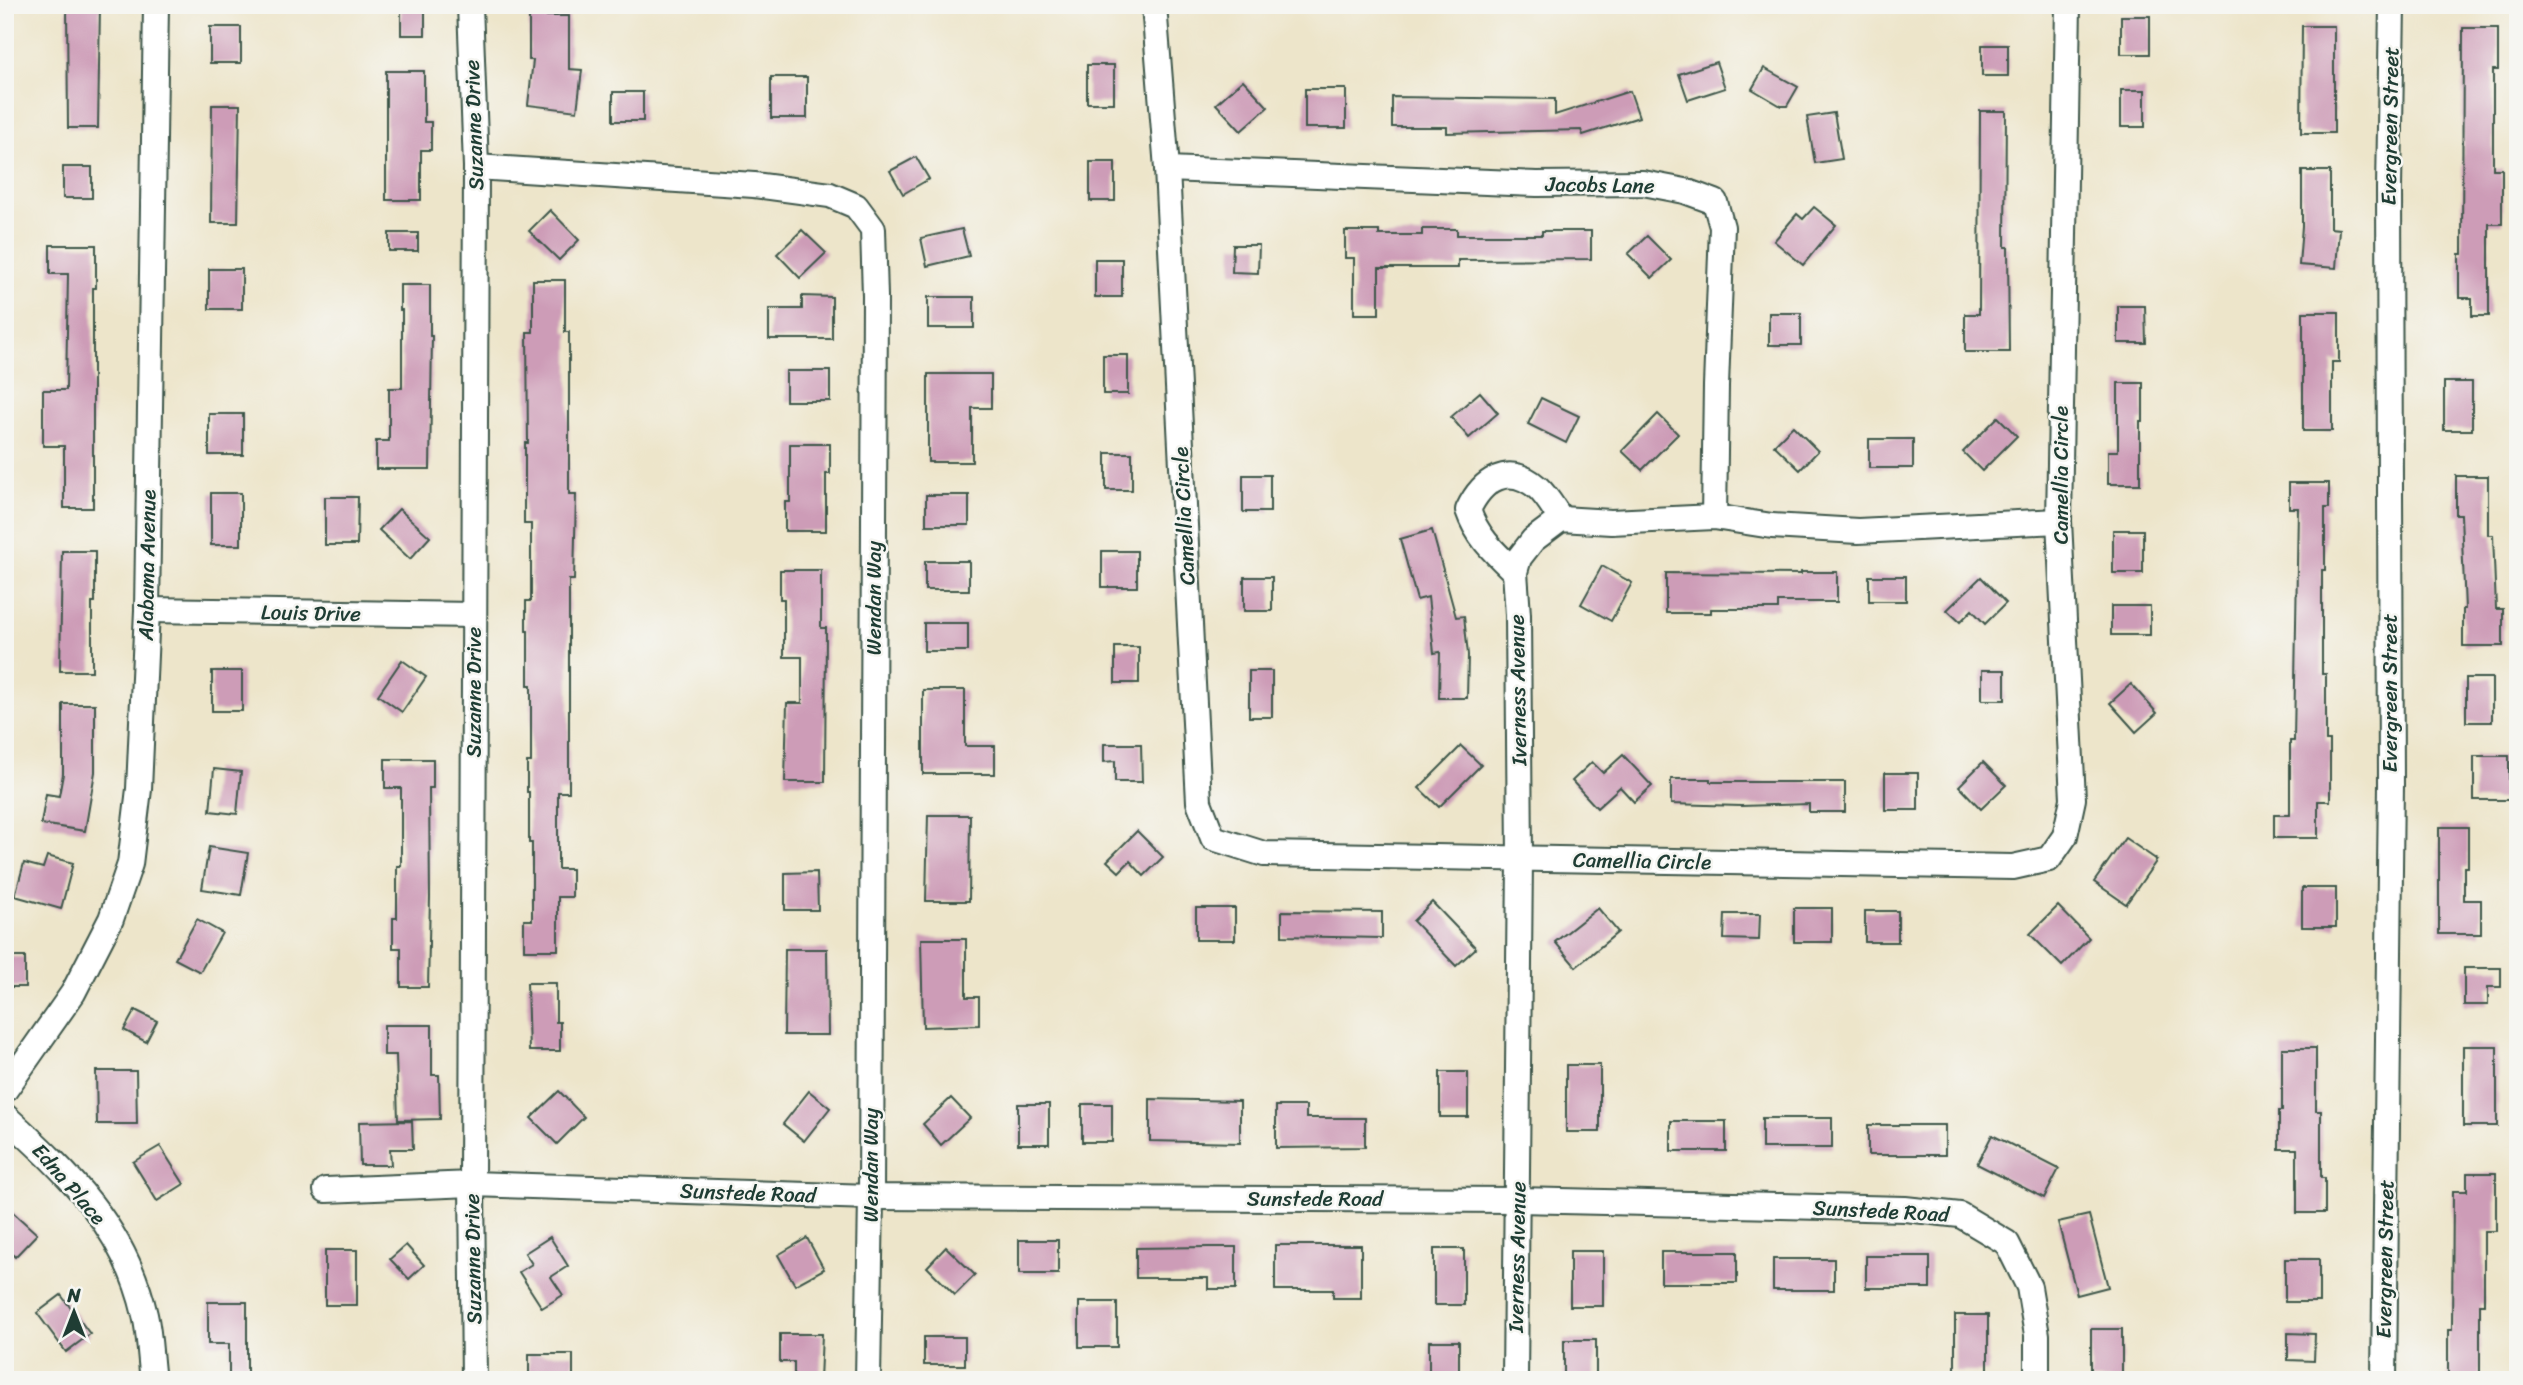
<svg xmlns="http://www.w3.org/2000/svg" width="2523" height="1385" viewBox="0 0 2523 1385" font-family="Sriracha,sans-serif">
	<rect width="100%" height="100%" fill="#f6f6f2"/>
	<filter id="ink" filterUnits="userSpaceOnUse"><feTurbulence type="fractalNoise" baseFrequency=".0143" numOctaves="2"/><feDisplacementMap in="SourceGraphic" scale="14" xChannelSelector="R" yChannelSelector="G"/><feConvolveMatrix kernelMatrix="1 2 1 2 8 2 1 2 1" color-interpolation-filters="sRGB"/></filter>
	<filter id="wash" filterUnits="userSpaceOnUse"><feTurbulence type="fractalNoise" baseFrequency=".00686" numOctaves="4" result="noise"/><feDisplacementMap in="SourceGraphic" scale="28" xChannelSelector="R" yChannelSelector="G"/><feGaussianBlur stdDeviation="1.57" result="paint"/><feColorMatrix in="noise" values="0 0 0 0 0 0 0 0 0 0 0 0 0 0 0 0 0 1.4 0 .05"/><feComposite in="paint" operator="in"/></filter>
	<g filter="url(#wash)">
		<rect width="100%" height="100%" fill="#ede5ca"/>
		<g id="blocks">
			<g fill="#cd9cb7">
				<path d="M 67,5 L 100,5 L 98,128 L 68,128 Z"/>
				<rect x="401" y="5" width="24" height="30"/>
				<path d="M 529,16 L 569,16 L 569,69 L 582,70 L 577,111 L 528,105 L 533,60 L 529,60 Z"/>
				<rect x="2121" y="16" width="29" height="38"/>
				<path d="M 2302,26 L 2334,26 L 2334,133 L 2301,133 Z"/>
				<rect x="210" y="27" width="31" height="36"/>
				<path d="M 2463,28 L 2498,28 L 2498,70 L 2493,70 L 2493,169 L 2502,169 L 2502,224 L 2489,224 L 2489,316 L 2472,316 L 2472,298 L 2459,298 L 2459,254 L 2462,254 Z"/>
				<rect x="1982" y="45" width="26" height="31"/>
				<path d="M 1716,62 L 1725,88 L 1688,100 L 1679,74 Z"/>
				<rect x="1087" y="65" width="27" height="38"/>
				<path d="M 1764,68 L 1798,87 L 1787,106 L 1781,106 L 1752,89 Z"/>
				<path d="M 386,71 L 424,71 L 424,122 L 431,122 L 431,150 L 421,150 L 421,200 L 386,200 Z"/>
				<rect x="771" y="77" width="36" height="41"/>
				<path d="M 1243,80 L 1268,107 L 1241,131 L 1216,104 Z"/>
				<rect x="1305" y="89" width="41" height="39"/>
				<rect x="2121" y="90" width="24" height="37"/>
				<path d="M 1630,91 L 1639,117 L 1583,135 L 1581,130 L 1447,133 L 1447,127 L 1392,127 L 1392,97 L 1555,99 L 1555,115 Z"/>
				<rect x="613" y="92" width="30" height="29"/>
				<path d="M 212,105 L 240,105 L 238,223 L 211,223 Z"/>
				<path d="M 1980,111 L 2006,111 L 2005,247 L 2008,247 L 2009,352 L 1965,352 L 1965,314 L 1979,314 Z"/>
				<path d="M 1834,113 L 1842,159 L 1815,163 L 1807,117 Z"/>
				<path d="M 916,157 L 929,179 L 903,194 L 890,171 Z"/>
				<rect x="1090" y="162" width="25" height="39"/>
				<rect x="63" y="167" width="29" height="31"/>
				<path d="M 2302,171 L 2330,171 L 2330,228 L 2339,229 L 2336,268 L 2299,265 L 2302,226 Z"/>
				<path d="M 1814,207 L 1836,225 L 1803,265 L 1774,241 L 1797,214 L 1803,219 Z"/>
				<path d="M 550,210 L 579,240 L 559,260 L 529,231 Z"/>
				<path d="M 962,229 L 969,256 L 927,266 L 921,238 Z"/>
				<path d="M 1422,229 L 1457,229 L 1457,235 L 1542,235 L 1542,231 L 1591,231 L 1591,259 L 1458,260 L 1458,268 L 1379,268 L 1379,314 L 1354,314 L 1354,258 L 1345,258 L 1345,231 L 1379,231 L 1379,235 L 1422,235 Z"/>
				<path d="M 802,230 L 826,253 L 800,278 L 777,254 Z"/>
				<rect x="389" y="233" width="29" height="18"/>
				<path d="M 1647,236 L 1671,260 L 1652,278 L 1628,254 Z"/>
				<path d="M 50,245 L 96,245 L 96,288 L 93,288 L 93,508 L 64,508 L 64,446 L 43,446 L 43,390 L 66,390 L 68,274 L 50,274 Z"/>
				<path d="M 1233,245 L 1259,245 L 1258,273 L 1232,272 Z"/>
				<rect x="1095" y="259" width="27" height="38"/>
				<rect x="209" y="269" width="33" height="40"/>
				<path d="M 533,280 L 565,280 L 565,332 L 569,332 L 569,494 L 576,494 L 574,580 L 569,580 L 569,792 L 558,792 L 558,869 L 572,869 L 572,897 L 558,897 L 558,950 L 524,950 L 524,920 L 532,920 L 532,843 L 529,843 L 529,792 L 527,792 L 527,762 L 531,762 L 531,685 L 528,685 L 528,631 L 526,631 L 526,601 L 531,601 L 531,524 L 524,524 L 524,494 L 525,494 L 525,443 L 528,443 L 527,332 L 533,332 Z"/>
				<path d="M 400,285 L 430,285 L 430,336 L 432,336 L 430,469 L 376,469 L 376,441 L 389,441 L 389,388 L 402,388 L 402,310 L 400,310 Z"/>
				<path d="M 802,296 L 832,297 L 832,339 L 769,339 L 769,309 L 802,309 Z"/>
				<rect x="928" y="297" width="46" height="31"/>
				<path d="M 2118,306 L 2145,306 L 2146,343 L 2118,343 Z"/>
				<path d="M 2303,312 L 2339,312 L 2339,362 L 2332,362 L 2332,431 L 2303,431 Z"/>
				<rect x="1769" y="313" width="32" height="32"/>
				<rect x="1103" y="355" width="25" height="39"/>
				<rect x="786" y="371" width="44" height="30"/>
				<path d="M 928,374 L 991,374 L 991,408 L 972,408 L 972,462 L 928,462 Z"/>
				<rect x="2444" y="382" width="28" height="48"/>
				<path d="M 2118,383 L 2143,383 L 2143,421 L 2140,421 L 2140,484 L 2108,484 L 2108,451 L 2118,451 Z"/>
				<path d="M 1480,392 L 1498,413 L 1469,438 L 1451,417 Z"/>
				<path d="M 1541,398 L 1579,416 L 1566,443 L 1528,424 Z"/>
				<rect x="209" y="414" width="34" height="41"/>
				<path d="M 1658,414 L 1678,434 L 1642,470 L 1622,451 Z"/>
				<path d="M 1998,417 L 2017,436 L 1982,471 L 1963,452 Z"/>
				<path d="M 1793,426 L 1818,451 L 1800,470 L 1774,445 Z"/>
				<rect x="1869" y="439" width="44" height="29"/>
				<path d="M 790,444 L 830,444 L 830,474 L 826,474 L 826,531 L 785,531 L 785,502 L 790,502 Z"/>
				<rect x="1106" y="453" width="26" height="37"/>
				<rect x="1243" y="475" width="27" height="37"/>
				<path d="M 2456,476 L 2488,476 L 2488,535 L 2493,535 L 2496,609 L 2503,609 L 2503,646 L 2463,646 L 2463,609 L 2465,609 L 2461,515 L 2456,515 Z"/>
				<path d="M 2289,483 L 2329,483 L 2329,508 L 2325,508 L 2325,570 L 2322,570 L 2322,674 L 2326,674 L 2326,741 L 2330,741 L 2330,801 L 2318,801 L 2318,838 L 2274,838 L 2274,815 L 2290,815 L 2290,741 L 2294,741 L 2298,508 L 2289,508 Z"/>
				<rect x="211" y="493" width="30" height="52"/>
				<rect x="926" y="495" width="43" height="30"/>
				<path d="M 325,497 L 358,497 L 357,545 L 325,545 Z"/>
				<path d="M 399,509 L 430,537 L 410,559 L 379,530 Z"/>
				<path d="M 1432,530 L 1456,617 L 1464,616 L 1468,655 L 1467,698 L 1439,698 L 1440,652 L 1434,653 L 1428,597 L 1417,600 L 1400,539 Z"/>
				<rect x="2113" y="530" width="30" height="43"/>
				<path d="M 62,551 L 95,551 L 95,602 L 92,602 L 92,671 L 60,671 Z"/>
				<rect x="1102" y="551" width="35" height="36"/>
				<rect x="925" y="561" width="44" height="29"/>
				<path d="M 1602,566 L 1632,583 L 1611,621 L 1581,604 Z"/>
				<path d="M 780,570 L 821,570 L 821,628 L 826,628 L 825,782 L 785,782 L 787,703 L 802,703 L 802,657 L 784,657 L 784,599 L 780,599 Z"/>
				<path d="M 1801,572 L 1837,572 L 1837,602 L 1778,602 L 1778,609 L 1711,609 L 1711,613 L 1666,613 L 1666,573 L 1801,574 Z"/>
				<rect x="1869" y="576" width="37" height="25"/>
				<rect x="1244" y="577" width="28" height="34"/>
				<path d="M 1981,577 L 2006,603 L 1985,624 L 1972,610 L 1960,622 L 1947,610 Z"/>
				<rect x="2111" y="606" width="39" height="29"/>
				<rect x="924" y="623" width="44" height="28"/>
				<rect x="1115" y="647" width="24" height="36"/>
				<path d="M 402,660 L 426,677 L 402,712 L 378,695 Z"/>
				<rect x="1982" y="670" width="23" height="30"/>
				<rect x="212" y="671" width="30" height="40"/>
				<rect x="1249" y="671" width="23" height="46"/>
				<rect x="2466" y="678" width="26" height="44"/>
				<path d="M 2131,684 L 2157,713 L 2136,732 L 2110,703 Z"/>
				<path d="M 923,690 L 965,690 L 965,746 L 995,746 L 995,774 L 923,774 Z"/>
				<path d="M 63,704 L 95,704 L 95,772 L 85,831 L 41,824 L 46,794 L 59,796 L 63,774 Z"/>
				<path d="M 1104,744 L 1141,744 L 1142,782 L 1115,782 L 1115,761 L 1104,762 Z"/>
				<path d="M 1461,746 L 1481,765 L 1439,807 L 1419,788 Z"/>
				<path d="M 1623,755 L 1652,786 L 1634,802 L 1620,787 L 1597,808 L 1572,781 L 1592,762 L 1603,773 Z"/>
				<rect x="2474" y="756" width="35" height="44"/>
				<path d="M 385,759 L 433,759 L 433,788 L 429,788 L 430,897 L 428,987 L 401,987 L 401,948 L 393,948 L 393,918 L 397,918 L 397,866 L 401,866 L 401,788 L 385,788 Z"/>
				<path d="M 1983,762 L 2006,785 L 1981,809 L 1959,786 Z"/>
				<path d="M 214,769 L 241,772 L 237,814 L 210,811 Z"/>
				<rect x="1885" y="773" width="33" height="37"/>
				<path d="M 1671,779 L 1710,779 L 1710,782 L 1845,782 L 1845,812 L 1809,812 L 1809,804 L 1741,806 L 1671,804 Z"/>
				<path d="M 928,815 L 970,815 L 969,901 L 926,901 Z"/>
				<path d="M 2439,827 L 2468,827 L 2468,867 L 2464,867 L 2464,900 L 2481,900 L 2481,934 L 2439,934 Z"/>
				<path d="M 1137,831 L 1163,857 L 1144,876 L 1130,861 L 1119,872 L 1107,861 Z"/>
				<path d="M 2125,838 L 2157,860 L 2126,904 L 2094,882 Z"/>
				<path d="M 209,847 L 248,853 L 241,895 L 202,889 Z"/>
				<path d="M 47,856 L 73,863 L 61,909 L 15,896 L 24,863 L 43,868 Z"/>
				<path d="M 817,872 L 818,910 L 785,910 L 785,873 Z"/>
				<rect x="2302" y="888" width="34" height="39"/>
				<path d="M 1432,902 L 1476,948 L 1456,966 L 1413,921 Z"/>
				<path d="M 2058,906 L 2089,938 L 2062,966 L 2030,934 Z"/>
				<rect x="1196" y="908" width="39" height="32"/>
				<path d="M 1598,908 L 1618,932 L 1576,967 L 1555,942 Z"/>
				<rect x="1794" y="908" width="38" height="34"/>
				<path d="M 1282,911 L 1382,912 L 1382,938 L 1282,936 Z"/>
				<rect x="1865" y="911" width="33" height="31"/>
				<path d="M 1725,914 L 1760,914 L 1759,940 L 1724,939 Z"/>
				<path d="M 197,919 L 222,933 L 200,972 L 175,959 Z"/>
				<path d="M 921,939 L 966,939 L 966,997 L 979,997 L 979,1025 L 923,1027 Z"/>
				<path d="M 785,949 L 827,949 L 828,1035 L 784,1035 Z"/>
				<rect x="5" y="957" width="20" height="30"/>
				<path d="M 2464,968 L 2501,968 L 2501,987 L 2488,987 L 2488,1005 L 2464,1005 Z"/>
				<path d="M 527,983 L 556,983 L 556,1022 L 560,1022 L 560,1051 L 529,1051 Z"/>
				<path d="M 135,1010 L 157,1021 L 146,1042 L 124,1030 Z"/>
				<path d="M 384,1025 L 432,1025 L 432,1075 L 439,1075 L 440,1119 L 398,1120 L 396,1055 L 384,1055 Z"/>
				<rect x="2463" y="1046" width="34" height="80"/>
				<path d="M 2282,1048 L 2316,1048 L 2316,1111 L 2321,1111 L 2321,1178 L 2325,1178 L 2325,1213 L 2297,1213 L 2297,1149 L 2279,1149 L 2279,1111 L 2282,1111 Z"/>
				<rect x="1566" y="1065" width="34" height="67"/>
				<path d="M 96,1071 L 136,1071 L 137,1124 L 97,1124 Z"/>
				<rect x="1440" y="1072" width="28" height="45"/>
				<path d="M 559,1091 L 584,1117 L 557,1144 L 531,1118 Z"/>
				<path d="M 809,1091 L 830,1108 L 804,1141 L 783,1124 Z"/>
				<path d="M 951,1098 L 970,1118 L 941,1145 L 923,1124 Z"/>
				<path d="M 1150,1099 L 1240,1101 L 1240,1143 L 1150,1141 Z"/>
				<rect x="1018" y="1104" width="31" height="40"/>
				<rect x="1082" y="1104" width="30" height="38"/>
				<path d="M 1276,1106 L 1306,1106 L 1306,1118 L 1365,1118 L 1365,1147 L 1276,1148 Z"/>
				<rect x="1762" y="1118" width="70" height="30"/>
				<path d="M 412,1121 L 413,1149 L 390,1149 L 391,1165 L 360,1165 L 359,1122 Z"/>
				<rect x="1671" y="1121" width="55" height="30"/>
				<rect x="1868" y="1125" width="77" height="30"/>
				<path d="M 1992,1135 L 2059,1169 L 2044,1198 L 1977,1164 Z"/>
				<path d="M 160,1146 L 184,1184 L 157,1201 L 133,1162 Z"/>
				<path d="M 2467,1173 L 2496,1173 L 2496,1231 L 2484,1231 L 2484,1304 L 2480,1304 L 2480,1380 L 2448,1380 L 2448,1330 L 2452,1330 L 2453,1191 L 2467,1191 Z"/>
				<path d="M 5,1205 L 37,1234 L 15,1257 L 5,1247 Z"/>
				<path d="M 2089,1215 L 2108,1287 L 2077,1295 L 2058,1222 Z"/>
				<path d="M 550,1237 L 568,1266 L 551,1277 L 563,1295 L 542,1308 L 519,1272 L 532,1264 L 525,1253 Z"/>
				<path d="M 807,1238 L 824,1269 L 795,1285 L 778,1255 Z"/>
				<rect x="1019" y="1240" width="39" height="34"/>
				<path d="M 406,1245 L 424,1265 L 409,1279 L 390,1259 Z"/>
				<path d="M 1275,1245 L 1361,1245 L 1361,1298 L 1333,1298 L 1333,1290 L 1275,1290 Z"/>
				<path d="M 946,1247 L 975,1275 L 955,1295 L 927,1267 Z"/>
				<path d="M 1208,1247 L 1236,1247 L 1236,1289 L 1208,1289 L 1208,1278 L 1136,1278 L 1136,1248 Z"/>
				<rect x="1434" y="1249" width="30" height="56"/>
				<rect x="325" y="1250" width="32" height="55"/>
				<rect x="1570" y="1251" width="33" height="55"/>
				<rect x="1661" y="1252" width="76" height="31"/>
				<rect x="1866" y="1256" width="64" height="32"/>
				<rect x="1773" y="1259" width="61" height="31"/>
				<rect x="2285" y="1259" width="34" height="43"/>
				<path d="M 61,1295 L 90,1334 L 66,1352 L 37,1313 Z"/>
				<path d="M 208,1302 L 247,1302 L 247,1380 L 229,1380 L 229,1344 L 208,1344 Z"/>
				<rect x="1079" y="1302" width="38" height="45"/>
				<rect x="1955" y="1315" width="33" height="57"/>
				<rect x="2091" y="1329" width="31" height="51"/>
				<path d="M 2288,1333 L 2315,1334 L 2314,1361 L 2288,1360 Z"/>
				<path d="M 780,1334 L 822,1334 L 820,1380 L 794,1380 L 794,1362 L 780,1362 Z"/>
				<rect x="924" y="1337" width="41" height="28"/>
				<rect x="1564" y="1340" width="32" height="40"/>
				<rect x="1429" y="1341" width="30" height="39"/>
				<rect x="529" y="1354" width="44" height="26"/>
			</g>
		</g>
	</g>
	<g filter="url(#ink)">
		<use href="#blocks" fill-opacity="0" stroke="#3e564a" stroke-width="2"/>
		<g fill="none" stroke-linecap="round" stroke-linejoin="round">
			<g stroke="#3e564a" stroke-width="28">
				<g id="street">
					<path d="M 470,5 L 476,167 L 472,1184 L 474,1380"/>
					<path d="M 1154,5 L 1167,169 L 1199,802 L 1213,838 L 1264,854 L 2013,867 L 2049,859 L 2065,836 L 2073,799 L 2059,521 L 2068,5"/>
					<path d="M 476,167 L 754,185 L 830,195 L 856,206 L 873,229 L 875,296 L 871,1197 L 868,1380"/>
					<path d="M 1167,169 L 1537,184 L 1643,183 L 1685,191 L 1715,202 L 1722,227 L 1716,386 L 1714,517"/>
					<path d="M 1515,572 C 1495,553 1477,537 1468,510 C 1482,480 1508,462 1538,488 C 1547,496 1554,509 1561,519"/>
					<path d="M 147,610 L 474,615"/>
					<path d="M 5,1090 L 73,993 L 111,919 L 130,864 L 139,789 L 147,610 L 156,5"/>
					<path d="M 5,1116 C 69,1174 125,1227 145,1315 C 150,1336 150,1359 153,1380"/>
					<path d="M 326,1190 L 472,1184 L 871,1197 L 1518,1200 L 1905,1209 L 1960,1215 L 2007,1243 L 2029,1287 L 2037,1335 L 2037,1380"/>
					<path d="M 1515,1380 L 1520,859 L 1518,615 L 1515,572 L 1519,558 L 1533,540 L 1561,519 L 1611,522 L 1714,517 L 1772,526 L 1858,531 L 2059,521"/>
					<path d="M 2384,1380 L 2391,784 L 2389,188 L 2392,5"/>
				</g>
			</g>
			<use href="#street" stroke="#fff" stroke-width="24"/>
		</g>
	</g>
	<g text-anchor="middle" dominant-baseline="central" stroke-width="5" stroke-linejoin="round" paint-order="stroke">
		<g font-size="21" fill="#1f3d34" stroke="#f6f6f2">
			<text transform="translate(474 125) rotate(-92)">Suzanne Drive</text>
			<text transform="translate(2390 126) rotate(-89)">Evergreen Street</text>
			<text transform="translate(1600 185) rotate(1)">Jacobs Lane</text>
			<text transform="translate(2061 475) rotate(-90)">Camellia Circle</text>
			<text transform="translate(1184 516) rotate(-93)">Camellia Circle</text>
			<text transform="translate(147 565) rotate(-89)">Alabama Avenue</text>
			<text transform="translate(874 598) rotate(-90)">Wendan Way</text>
			<text transform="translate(311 613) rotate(1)">Louis Drive</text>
			<text transform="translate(1518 690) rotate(-91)">Iverness Avenue</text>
			<text transform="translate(474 692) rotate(-90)">Suzanne Drive</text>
			<text transform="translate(2390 693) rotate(-90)">Evergreen Street</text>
			<text transform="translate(1642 861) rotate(1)">Camellia Circle</text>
			<text transform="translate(871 1165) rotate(-90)">Wendan Way</text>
			<text transform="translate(69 1184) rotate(49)">Edna Place</text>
			<text transform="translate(748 1193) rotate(2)">Sunstede Road</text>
			<text x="1315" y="1199">Sunstede Road</text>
			<text transform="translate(1881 1211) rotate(3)">Sunstede Road</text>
			<text transform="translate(1517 1257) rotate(-89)">Iverness Avenue</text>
			<text transform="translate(473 1259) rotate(-91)">Suzanne Drive</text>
			<text transform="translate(2385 1259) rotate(-89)">Evergreen Street</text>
		</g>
	</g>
	<rect width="2523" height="1385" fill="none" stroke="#f6f6f2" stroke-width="28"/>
	<g transform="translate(74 1312)" stroke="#f6f6f2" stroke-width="5" paint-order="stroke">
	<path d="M0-5L12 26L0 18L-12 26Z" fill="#1f3d34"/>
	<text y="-10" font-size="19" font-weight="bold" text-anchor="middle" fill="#1f3d34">N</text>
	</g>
</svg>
